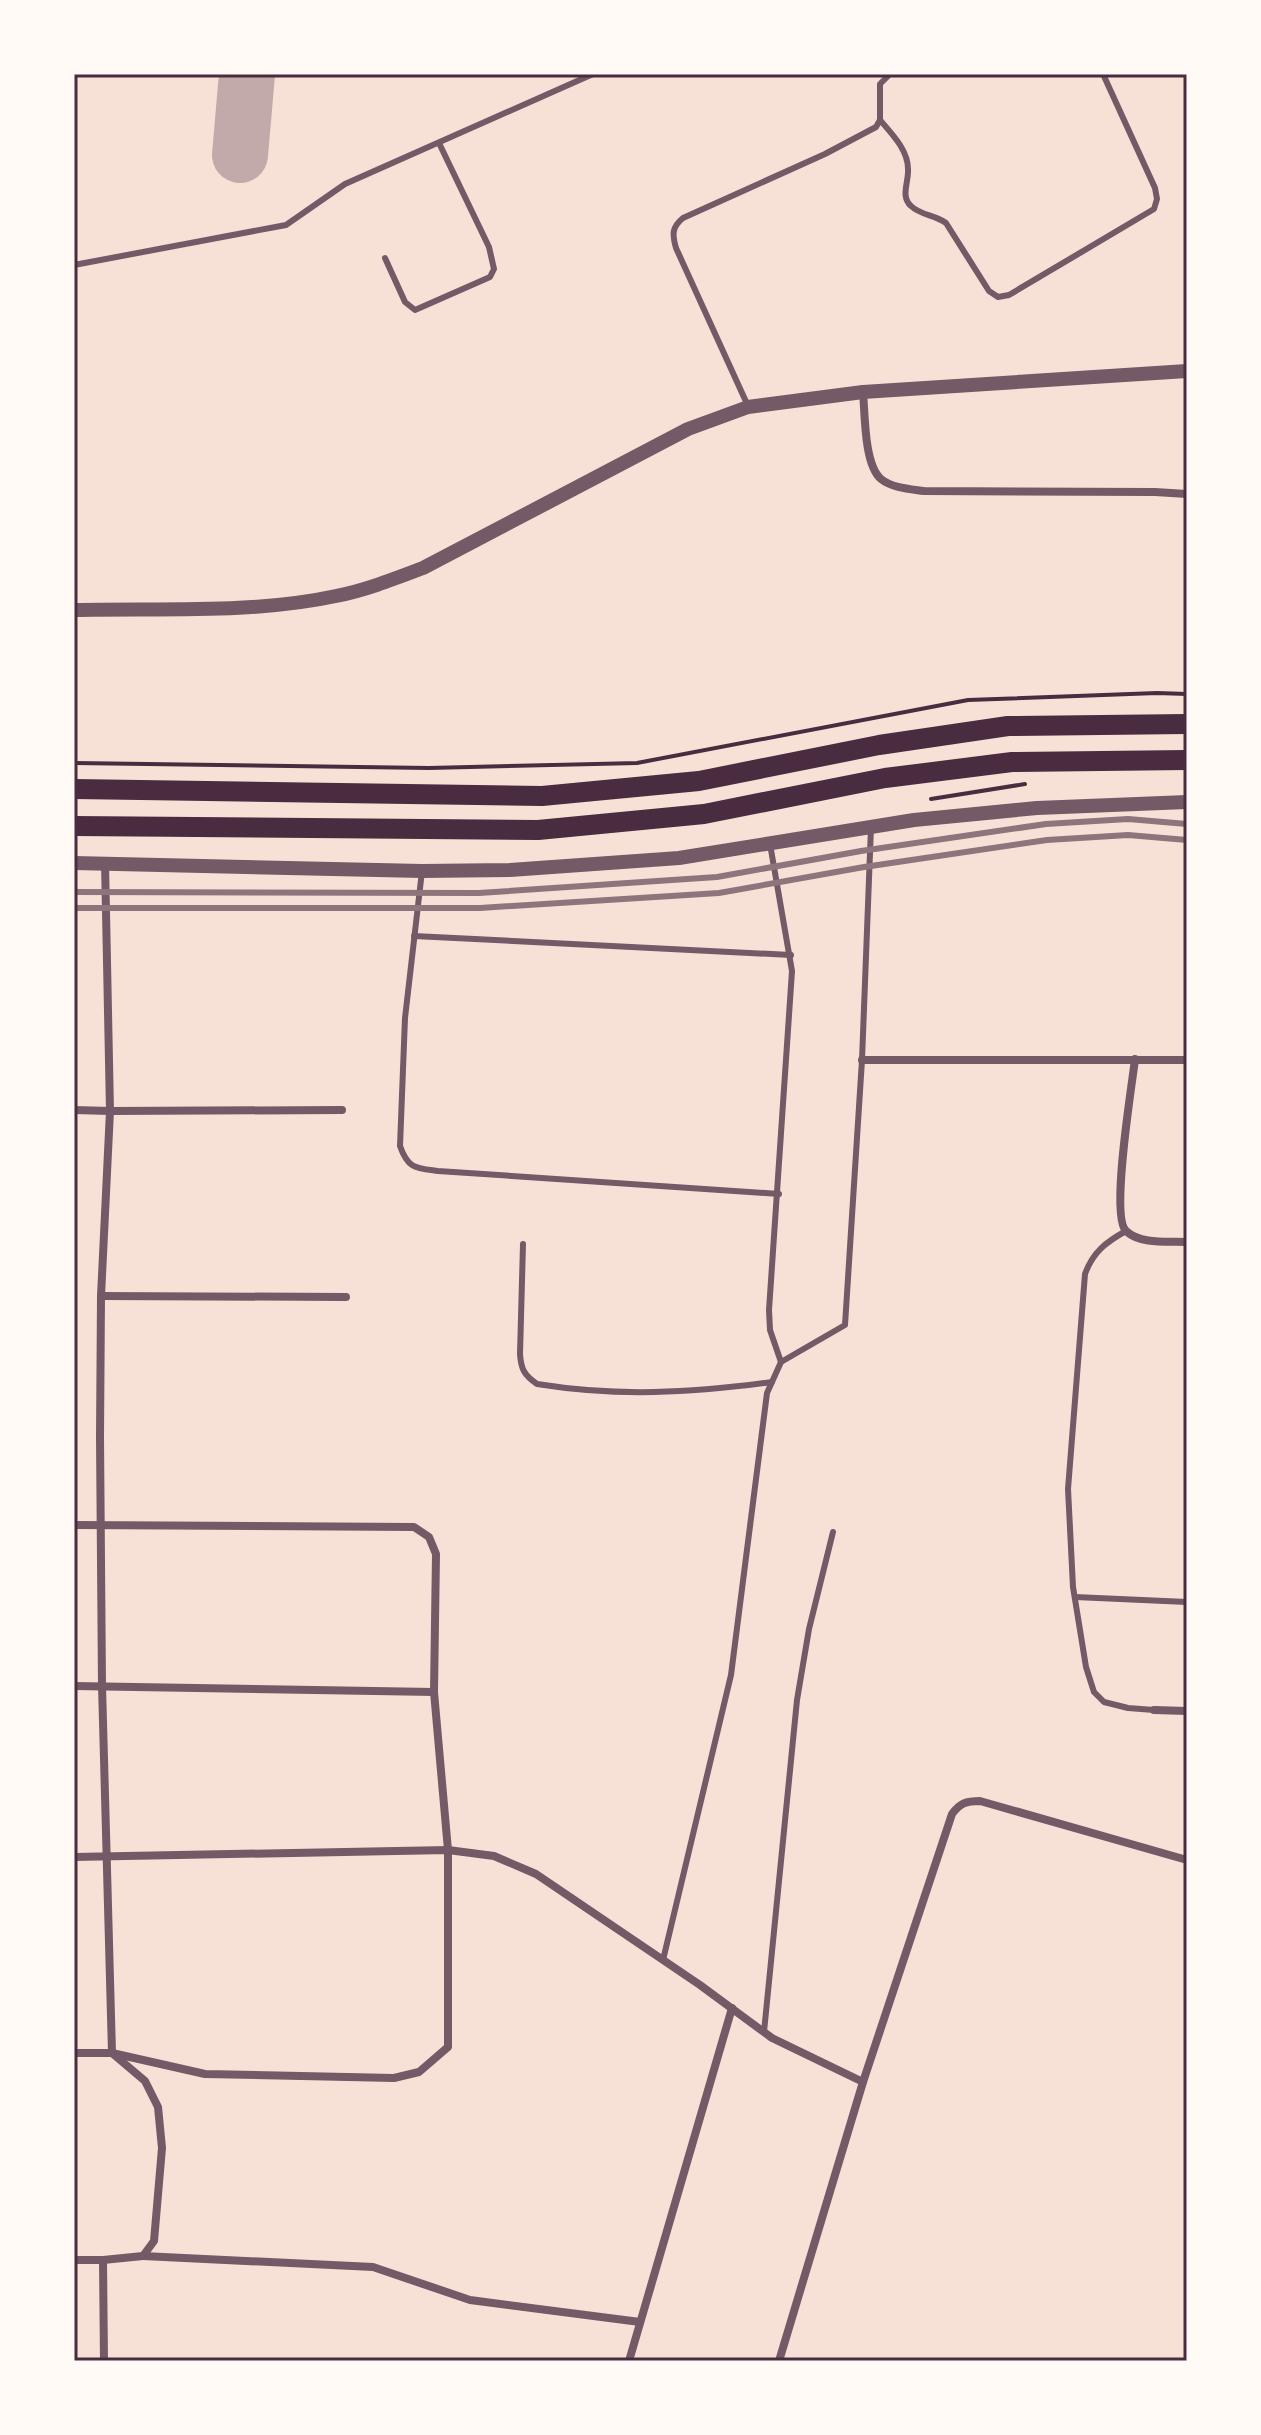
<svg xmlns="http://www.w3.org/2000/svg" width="1261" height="2435" viewBox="0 0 1261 2435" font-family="Cabin,sans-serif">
	<rect width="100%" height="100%" fill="#f7e1d7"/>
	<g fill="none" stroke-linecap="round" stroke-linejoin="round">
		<path stroke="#c3aaaa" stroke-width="56" d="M 240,155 L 247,74"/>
		<g stroke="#4a2c40" stroke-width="4">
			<path d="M 74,763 L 429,768 L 637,763 L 968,700 L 1157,693 L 1187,694"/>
			<path d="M 931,799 L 1025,784"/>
		</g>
		<g stroke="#755966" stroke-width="6">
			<path d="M 880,120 C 892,134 908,150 908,169 C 909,182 900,196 911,206 C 920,215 935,215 946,223 L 989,291 L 998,297 L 1009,295 L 1154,209 L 1157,199 L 1155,188 L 1103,74"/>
			<path d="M 385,258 L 405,302 L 415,310 L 490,277 L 494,269 L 489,247 L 439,143"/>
			<path d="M 74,265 L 286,225 L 345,184 L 593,74"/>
			<path d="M 748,406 L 676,248 C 672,234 672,227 683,218 L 825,154 L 876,127 L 880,120 L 880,84 L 890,74"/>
			<path d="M 770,844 L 792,971 L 769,1310 L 770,1330 L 781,1362"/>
			<path d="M 422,871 L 405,1018 L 400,1146 C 408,1169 416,1168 438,1171 L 779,1194"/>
			<path d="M 414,936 L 791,955"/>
			<path d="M 1126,1231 C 1106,1242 1093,1252 1085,1274 L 1068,1489 L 1073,1587 L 1086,1667 L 1094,1692 L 1104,1702 L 1128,1708 L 1154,1710"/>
			<path d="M 523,1244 L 520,1354 C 521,1369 524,1375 537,1384 C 618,1397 691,1393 772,1382"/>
			<path d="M 1075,1597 L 1187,1602"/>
			<path d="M 663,1960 L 731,1675 L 767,1393 L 781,1362 L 845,1325 L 862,1060 L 871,827"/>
			<path d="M 764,2032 L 797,1700 L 809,1629 L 833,1532"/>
		</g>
		<g stroke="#755966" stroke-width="8">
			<path d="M 863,392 C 865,413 864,465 881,479 C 892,488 910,489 924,491 L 1155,492 L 1187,494"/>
			<path d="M 1135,1059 C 1132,1086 1110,1216 1126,1231 C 1141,1245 1169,1241 1187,1242"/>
			<path d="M 862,1060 L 1187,1060"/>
			<path d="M 74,1110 L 110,1111 L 105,862"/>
			<path d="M 101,1296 L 346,1297"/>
			<path d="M 74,1525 L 414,1527 L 429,1537 L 436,1554 L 434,1692 L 448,1850 L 448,2047 L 419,2072 L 394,2078 L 205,2074 L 112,2053 L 74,2053"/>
			<path d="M 74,1686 L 434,1692"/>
			<path d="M 1154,1710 L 1187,1711"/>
			<path d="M 74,1857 L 448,1850 L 494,1856 L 536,1874 L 700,1985 L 772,2038 L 863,2082"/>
			<path d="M 143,2256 L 373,2267 L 470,2300 L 640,2322"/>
			<path d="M 74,2260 L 103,2260 L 104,2361"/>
			<path d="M 103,2260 L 143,2256 L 154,2241 L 162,2148 L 158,2107 L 145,2081 L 112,2053 L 102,1685 L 100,1437 L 101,1296 L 110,1111 L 342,1110"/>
			<path d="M 629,2361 L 732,2008"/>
			<path d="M 779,2361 L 863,2082 L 952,1814 C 960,1803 966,1801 980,1801 L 1187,1860"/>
		</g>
		<g stroke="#755966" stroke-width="14">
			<path d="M 74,610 C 159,608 253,614 336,596 C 366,590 394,579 423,568 L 688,429 L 748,407 L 863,392 L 1187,371"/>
			<path d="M 74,863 L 422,871 L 510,870 L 679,858 L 914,820 L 1037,808 L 1187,802"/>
		</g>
		<g stroke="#4a2c40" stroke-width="20">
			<path d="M 74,789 L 542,796 L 699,781 L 879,745 L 1008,726 L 1187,724"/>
			<path d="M 74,826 L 538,830 L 704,814 L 885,778 L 1012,762 L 1187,760"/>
		</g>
		<g stroke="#8f747c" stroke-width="6">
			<path d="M 74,892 L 479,893 L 717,877 L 861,851 L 1046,824 L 1128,819 L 1187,824"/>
			<path d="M 74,908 L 480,908 L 719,893 L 864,867 L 1047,840 L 1128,835 L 1187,840"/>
		</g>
	</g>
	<rect width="1261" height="2435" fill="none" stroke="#fffaf5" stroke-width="152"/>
	<rect x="76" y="76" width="1109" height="2283" fill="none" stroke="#4a2c40" stroke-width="3"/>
</svg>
